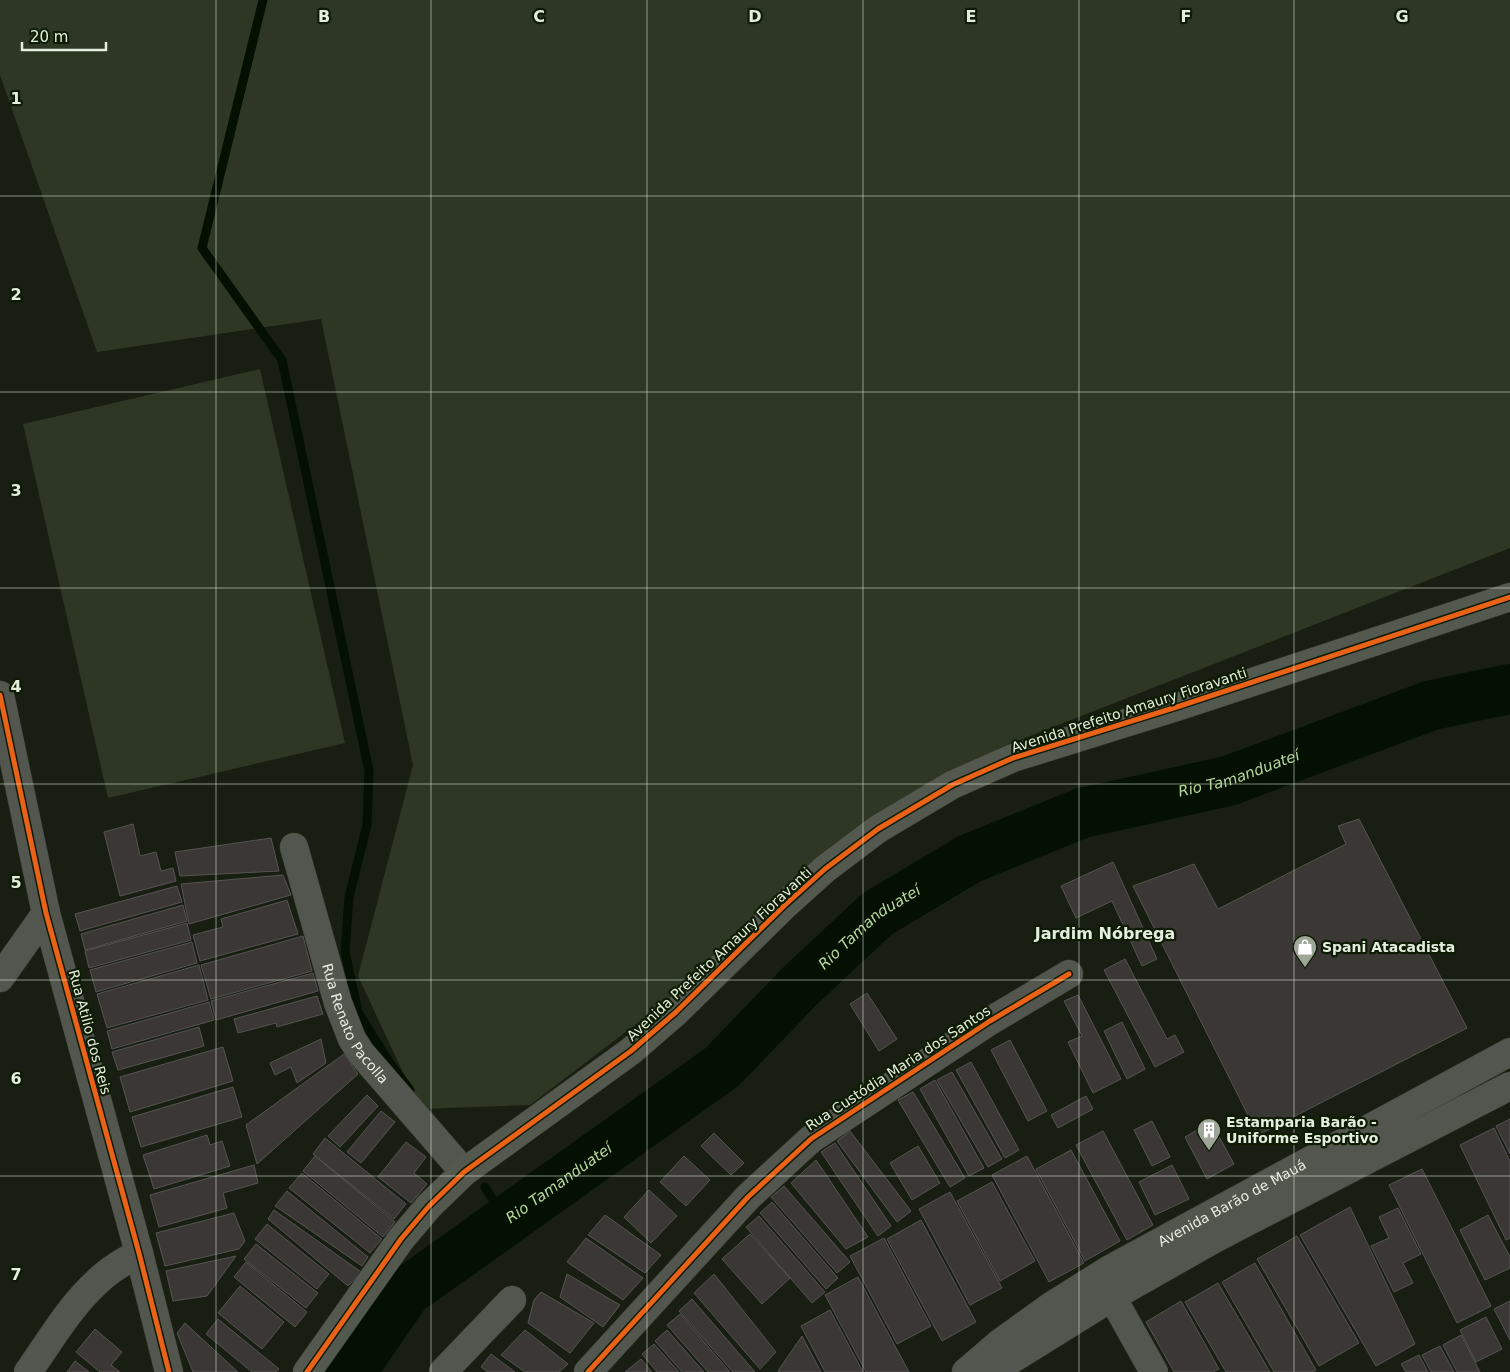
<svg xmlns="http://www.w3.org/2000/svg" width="1510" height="1372" viewBox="0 0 1510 1372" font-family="'DejaVu Sans',sans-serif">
	<rect width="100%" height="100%" fill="#181f12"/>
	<g fill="#2d3724">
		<path d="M 0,0 L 1510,0 L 1510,548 L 997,749 L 530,1105 L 420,1109 L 358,976 L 413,765 L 321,319 L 97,352 L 0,75 Z"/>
		<path d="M 260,369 L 345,743 L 108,798 L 23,424 Z"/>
	</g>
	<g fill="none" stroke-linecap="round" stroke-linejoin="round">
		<g stroke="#041002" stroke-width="9">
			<path d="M 263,0 L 202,248 L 282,360 L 369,771 L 367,825 L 349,897 L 345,952 L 358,1012 L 389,1062 L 410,1090"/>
			<path d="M 485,1187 L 506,1221"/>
		</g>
		<path stroke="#041002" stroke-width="50" id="s1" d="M 351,1372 L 406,1292 L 722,1067 L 799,987 L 877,914 L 969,859 L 1082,813 L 1228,781 L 1432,705 L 1510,689"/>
	</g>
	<g fill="#3a3735" stroke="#565452">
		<path d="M 1359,819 L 1467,1028 L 1258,1135 L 1133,886 L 1194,864 L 1218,909 L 1346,844 L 1338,826 Z"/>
		<path d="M 133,824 L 140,856 L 156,852 L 161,871 L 173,868 L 176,881 L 120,896 L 104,832 Z"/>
		<path d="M 271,838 L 279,871 L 180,876 L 175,852 Z"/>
		<path d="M 1113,862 L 1157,959 L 1142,966 L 1112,901 L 1076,918 L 1061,886 Z"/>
		<path d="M 283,875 L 291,895 L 189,924 L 181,884 Z"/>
		<path d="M 177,886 L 182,902 L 80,931 L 75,914 Z"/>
		<path d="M 287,900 L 298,934 L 200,961 L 193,935 L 223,927 L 221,919 Z"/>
		<path d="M 183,905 L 187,921 L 85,950 L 81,934 Z"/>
		<path d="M 187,923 L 191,940 L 89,968 L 85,951 Z"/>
		<path d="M 303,936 L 312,971 L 211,999 L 201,965 Z"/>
		<path d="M 192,942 L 197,963 L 96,992 L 90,970 Z"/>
		<path d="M 1125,959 L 1167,1039 L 1175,1035 L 1184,1052 L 1155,1067 L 1104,970 Z"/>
		<path d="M 199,965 L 208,1000 L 107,1028 L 97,994 Z"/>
		<path d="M 313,973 L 318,991 L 216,1020 L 211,1001 Z"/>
		<path d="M 867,993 L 897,1039 L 879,1051 L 850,1004 Z"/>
		<path d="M 1078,995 L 1121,1079 L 1093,1093 L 1068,1042 L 1082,1036 L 1064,1001 Z"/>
		<path d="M 317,996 L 323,1014 L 277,1027 L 276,1023 L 238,1033 L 234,1019 Z"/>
		<path d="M 209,1002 L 214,1020 L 112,1049 L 107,1031 Z"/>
		<path d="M 1122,1022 L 1145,1069 L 1127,1079 L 1104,1031 Z"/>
		<path d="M 199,1027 L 204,1046 L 118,1070 L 112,1052 Z"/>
		<path d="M 321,1039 L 326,1063 L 297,1083 L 291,1067 L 275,1075 L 270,1063 Z"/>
		<path d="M 1010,1040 L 1047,1111 L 1028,1121 L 991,1050 Z"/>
		<path d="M 223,1047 L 233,1081 L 130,1112 L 120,1077 Z"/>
		<path d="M 344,1054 L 358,1074 L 257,1164 L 246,1125 Z"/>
		<path d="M 971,1062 L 1019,1150 L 1005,1158 L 956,1070 Z"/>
		<path d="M 952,1072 L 1002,1159 L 988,1167 L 937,1080 Z"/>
		<path d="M 935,1080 L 984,1168 L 969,1176 L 920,1089 Z"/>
		<path d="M 233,1087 L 242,1117 L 141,1147 L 132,1117 Z"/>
		<path d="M 913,1092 L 965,1178 L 950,1187 L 898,1100 Z"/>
		<path d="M 367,1095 L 378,1106 L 340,1147 L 328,1136 Z"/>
		<path d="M 1086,1096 L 1093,1109 L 1058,1128 L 1051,1115 Z"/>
		<path d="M 381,1111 L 395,1122 L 361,1163 L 347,1152 Z"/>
		<path d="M 1510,1119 L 1510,1154 L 1496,1126 Z"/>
		<path d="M 1152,1121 L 1170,1157 L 1152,1166 L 1134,1130 Z"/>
		<path d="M 1211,1122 L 1234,1164 L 1207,1179 L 1185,1137 Z"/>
		<path d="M 1494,1128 L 1510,1161 L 1510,1238 L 1506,1240 L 1460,1145 Z"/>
		<path d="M 850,1131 L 911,1211 L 897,1222 L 837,1141 Z"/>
		<path d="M 1103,1131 L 1153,1225 L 1127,1240 L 1076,1145 Z"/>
		<path d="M 714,1133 L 744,1163 L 731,1175 L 701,1146 Z"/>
		<path d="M 207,1135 L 210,1145 L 222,1141 L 230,1166 L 154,1189 L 143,1155 Z"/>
		<path d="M 325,1138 L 406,1204 L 394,1219 L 313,1154 Z"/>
		<path d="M 406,1142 L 426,1157 L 414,1173 L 427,1184 L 411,1203 L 378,1177 Z"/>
		<path d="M 835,1143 L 891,1226 L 878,1236 L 821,1152 Z"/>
		<path d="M 918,1146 L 940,1183 L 912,1200 L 890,1163 Z"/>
		<path d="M 1071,1150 L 1120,1241 L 1085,1261 L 1036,1169 Z"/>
		<path d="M 315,1156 L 395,1222 L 383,1237 L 303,1171 Z"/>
		<path d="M 684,1156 L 710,1180 L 686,1206 L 660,1182 Z"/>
		<path d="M 1027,1156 L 1084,1263 L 1049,1282 L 992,1175 Z"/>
		<path d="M 816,1160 L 868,1237 L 846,1249 L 791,1183 Z"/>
		<path d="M 254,1165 L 258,1183 L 223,1193 L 227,1208 L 159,1227 L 150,1195 Z"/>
		<path d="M 1172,1165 L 1189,1199 L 1155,1215 L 1139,1182 Z"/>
		<path d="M 1422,1169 L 1491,1306 L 1457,1323 L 1389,1185 Z"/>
		<path d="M 302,1173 L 382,1239 L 370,1253 L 289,1188 Z"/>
		<path d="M 992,1182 L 1035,1261 L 1000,1281 L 957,1201 Z"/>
		<path d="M 784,1186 L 850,1262 L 837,1273 L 771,1197 Z"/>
		<path d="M 649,1190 L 677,1216 L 651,1243 L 624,1217 Z"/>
		<path d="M 287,1191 L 368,1257 L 362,1266 L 275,1206 Z"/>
		<path d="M 950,1192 L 1002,1288 L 970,1305 L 919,1209 Z"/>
		<path d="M 772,1202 L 838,1278 L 826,1289 L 760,1213 Z"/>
		<path d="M 1350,1207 L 1415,1344 L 1376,1366 L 1300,1235 Z"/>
		<path d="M 1398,1208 L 1421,1254 L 1403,1263 L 1413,1283 L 1394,1292 L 1371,1246 L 1389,1238 L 1379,1217 Z"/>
		<path d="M 274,1210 L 361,1272 L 348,1286 L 268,1219 Z"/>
		<path d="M 234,1213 L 245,1241 L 239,1249 L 165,1266 L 156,1233 Z"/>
		<path d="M 605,1215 L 661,1255 L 645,1273 L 588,1235 Z"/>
		<path d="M 1488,1215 L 1510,1257 L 1510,1268 L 1485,1280 L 1460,1230 Z"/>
		<path d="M 759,1216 L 825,1292 L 812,1303 L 746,1227 Z"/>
		<path d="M 921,1220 L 976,1322 L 942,1341 L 887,1239 Z"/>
		<path d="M 267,1224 L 329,1274 L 317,1289 L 255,1239 Z"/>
		<path d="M 750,1234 L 790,1278 L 762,1304 L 722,1259 Z"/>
		<path d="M 1297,1236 L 1359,1343 L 1319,1366 L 1257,1259 Z"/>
		<path d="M 586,1238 L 643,1278 L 623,1300 L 567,1262 Z"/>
		<path d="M 884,1238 L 931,1326 L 897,1344 L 850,1256 Z"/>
		<path d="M 256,1244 L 318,1293 L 306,1308 L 244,1259 Z"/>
		<path d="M 236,1256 L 207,1296 L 173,1301 L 166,1271 Z"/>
		<path d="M 246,1262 L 307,1312 L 295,1327 L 234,1277 Z"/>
		<path d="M 1255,1263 L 1316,1370 L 1313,1372 L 1274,1372 L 1222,1282 Z"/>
		<path d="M 567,1274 L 620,1305 L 603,1327 L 560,1297 Z"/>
		<path d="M 714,1274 L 776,1352 L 760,1369 L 694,1293 Z"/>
		<path d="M 858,1277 L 909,1372 L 866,1372 L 825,1295 Z"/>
		<path d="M 1218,1283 L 1270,1372 L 1226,1372 L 1185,1302 Z"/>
		<path d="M 240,1286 L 284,1322 L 262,1349 L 218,1313 Z"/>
		<path d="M 541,1292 L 594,1323 L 570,1353 L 528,1323 L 534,1300 Z"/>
		<path d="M 692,1299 L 755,1372 L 733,1372 L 679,1311 Z"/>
		<path d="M 1181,1301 L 1219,1369 L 1213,1372 L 1174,1372 L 1146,1322 Z"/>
		<path d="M 1510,1301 L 1510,1340 L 1494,1309 Z"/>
		<path d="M 830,1310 L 863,1372 L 825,1372 L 801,1326 Z"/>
		<path d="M 680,1314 L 730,1372 L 708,1372 L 667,1325 Z"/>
		<path d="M 1486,1317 L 1502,1349 L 1476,1362 L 1460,1330 Z"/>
		<path d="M 218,1319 L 279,1369 L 276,1372 L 252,1372 L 206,1334 Z"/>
		<path d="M 185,1323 L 238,1372 L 193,1372 L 177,1333 Z"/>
		<path d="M 95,1329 L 122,1352 L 111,1365 L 120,1372 L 100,1372 L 76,1352 Z"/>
		<path d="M 525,1330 L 568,1364 L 559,1372 L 525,1372 L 501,1355 Z"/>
		<path d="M 667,1330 L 704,1372 L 682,1372 L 655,1341 Z"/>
		<path d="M 1461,1335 L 1480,1372 L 1457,1372 L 1443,1345 Z"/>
		<path d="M 802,1336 L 821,1372 L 779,1372 L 778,1371 Z"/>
		<path d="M 654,1344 L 679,1372 L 657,1372 L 642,1354 Z"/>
		<path d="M 1440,1346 L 1454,1372 L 1431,1372 L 1422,1355 Z"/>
		<path d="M 491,1354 L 515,1372 L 488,1372 L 481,1367 Z"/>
		<path d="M 1419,1355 L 1428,1372 L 1406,1372 L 1401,1364 Z"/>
		<path d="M 641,1359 L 652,1372 L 625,1372 Z"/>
		<path d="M 75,1361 L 89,1372 L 67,1372 Z"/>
	</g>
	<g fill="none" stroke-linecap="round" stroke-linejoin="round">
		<g stroke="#353b2f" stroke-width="29">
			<g id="street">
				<path d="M 0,695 L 46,913 L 139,1253 L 169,1372"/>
				<path id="s2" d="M 294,847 L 338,1003 L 352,1039 L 361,1053 L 464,1172"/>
				<path d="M 0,978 L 46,913"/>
				<path d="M 1112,1297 L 1154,1372"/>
				<path d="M 28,1372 C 50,1341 70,1306 98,1281 C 110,1269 125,1261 139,1253"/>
				<path d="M 443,1372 L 512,1300"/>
				<path d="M 588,1372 L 748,1197 L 811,1139 L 990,1021 L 1069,974"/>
			</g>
		</g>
		<g stroke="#353b2f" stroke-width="29">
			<path id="secondary" d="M 307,1372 L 401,1239 L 429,1206 L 464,1172 L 631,1051 L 676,1012 L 785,905 L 825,869 L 878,829 L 952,785 L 1013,758 L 1180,706 L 1510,597"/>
		</g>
		<g stroke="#353b2f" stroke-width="29">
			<g id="primary">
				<path id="s3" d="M 966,1372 L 1001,1342 L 1051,1306 L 1110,1269 L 1510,1052"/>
				<path d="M 996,1372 L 1006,1363 L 1112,1297 L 1216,1238 L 1510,1086"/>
			</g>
		</g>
		<use href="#street" stroke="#53564f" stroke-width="28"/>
		<use href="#secondary" stroke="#545950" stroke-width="28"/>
		<use href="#primary" stroke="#52564e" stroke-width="28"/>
		<g stroke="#0f1c04" stroke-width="8">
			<g id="cycleway">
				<path d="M 0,695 L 46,913 L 139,1253 L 169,1372"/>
				<path d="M 307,1372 L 401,1239 L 429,1206 L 464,1172 L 631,1051 L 676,1012 L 785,905 L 825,869 L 878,829 L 952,785 L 1013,758 L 1180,706 L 1510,597"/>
				<path d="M 588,1372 L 748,1197 L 811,1139 L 990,1021 L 1069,974"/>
			</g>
		</g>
		<use href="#cycleway" stroke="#ea6118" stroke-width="5"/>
	</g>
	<path fill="none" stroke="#e4eede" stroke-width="1" stroke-opacity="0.55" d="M 216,0 L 216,1372M 431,0 L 431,1372M 647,0 L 647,1372M 863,0 L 863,1372M 1079,0 L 1079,1372M 1294,0 L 1294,1372M 0,196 L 1510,196M 0,392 L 1510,392M 0,588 L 1510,588M 0,784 L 1510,784M 0,980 L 1510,980M 0,1176 L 1510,1176"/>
	<defs>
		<g id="shop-pin" transform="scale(1.25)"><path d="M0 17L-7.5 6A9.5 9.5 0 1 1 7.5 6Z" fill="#9da697" stroke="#0f1c04"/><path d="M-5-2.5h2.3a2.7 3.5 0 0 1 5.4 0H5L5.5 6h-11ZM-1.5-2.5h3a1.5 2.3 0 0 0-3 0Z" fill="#fff"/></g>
		<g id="building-pin" transform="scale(1.25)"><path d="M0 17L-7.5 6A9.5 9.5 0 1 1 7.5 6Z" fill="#9da697" stroke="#0f1c04"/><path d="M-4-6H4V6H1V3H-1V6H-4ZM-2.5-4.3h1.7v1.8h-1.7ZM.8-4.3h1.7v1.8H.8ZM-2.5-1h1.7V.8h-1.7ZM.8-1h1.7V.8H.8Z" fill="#fff"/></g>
	</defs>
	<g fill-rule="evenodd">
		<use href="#shop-pin" x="1305" y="947"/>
		<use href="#building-pin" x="1209" y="1130"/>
	</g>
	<g text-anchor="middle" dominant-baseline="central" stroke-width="4.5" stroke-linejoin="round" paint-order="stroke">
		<g font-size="14" fill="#e4eede" stroke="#0f1c04">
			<text transform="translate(1129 710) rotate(-18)">Avenida Prefeito Amaury Fioravanti</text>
			<text transform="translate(719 954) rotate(-43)">Avenida Prefeito Amaury Fioravanti</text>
			<text stroke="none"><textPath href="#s2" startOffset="188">Rua Renato Pacolla</textPath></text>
			<text transform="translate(90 1032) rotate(75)">Rua Atilio dos Reis</text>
			<text transform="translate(898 1068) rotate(-33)">Rua Custódia Maria dos Santos</text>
			<text stroke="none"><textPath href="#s3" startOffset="316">Avenida Barão de Mauá</textPath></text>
		</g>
		<g font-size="14" font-weight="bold" fill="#e4eede" stroke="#0f1c04" text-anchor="start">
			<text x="1322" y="947">Spani Atacadista</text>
			<text x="1226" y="1122">Estamparia Barão -<tspan x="1226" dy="16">Uniforme Esportivo</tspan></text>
		</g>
		<g font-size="15" font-style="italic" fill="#b7d89d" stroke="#0f1c04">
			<text stroke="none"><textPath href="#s1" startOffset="1094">Rio Tamanduateí</textPath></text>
			<text stroke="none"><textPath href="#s1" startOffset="689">Rio Tamanduateí</textPath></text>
			<text stroke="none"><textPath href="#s1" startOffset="285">Rio Tamanduateí</textPath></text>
		</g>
		<g font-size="16" font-weight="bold" fill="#e4eede" stroke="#0f1c04">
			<text x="1105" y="933">Jardim Nóbrega</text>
		</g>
	</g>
	<g font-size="16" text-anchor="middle" font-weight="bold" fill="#e4eede" stroke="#0f1c04" stroke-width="4.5" stroke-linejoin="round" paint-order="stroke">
		<text x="324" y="22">B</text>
		<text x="539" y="22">C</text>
		<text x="755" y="22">D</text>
		<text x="971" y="22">E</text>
		<text x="1186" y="22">F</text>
		<text x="1402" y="22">G</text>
		<text x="16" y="104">1</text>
		<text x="16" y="300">2</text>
		<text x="16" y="496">3</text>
		<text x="16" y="692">4</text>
		<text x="16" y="888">5</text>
		<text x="16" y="1084">6</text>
		<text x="16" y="1280">7</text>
	</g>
	<path d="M22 42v8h84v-8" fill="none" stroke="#e4eede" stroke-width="2.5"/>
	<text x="30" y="42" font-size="15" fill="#e4eede" stroke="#0f1c04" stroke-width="4" paint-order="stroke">20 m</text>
</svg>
